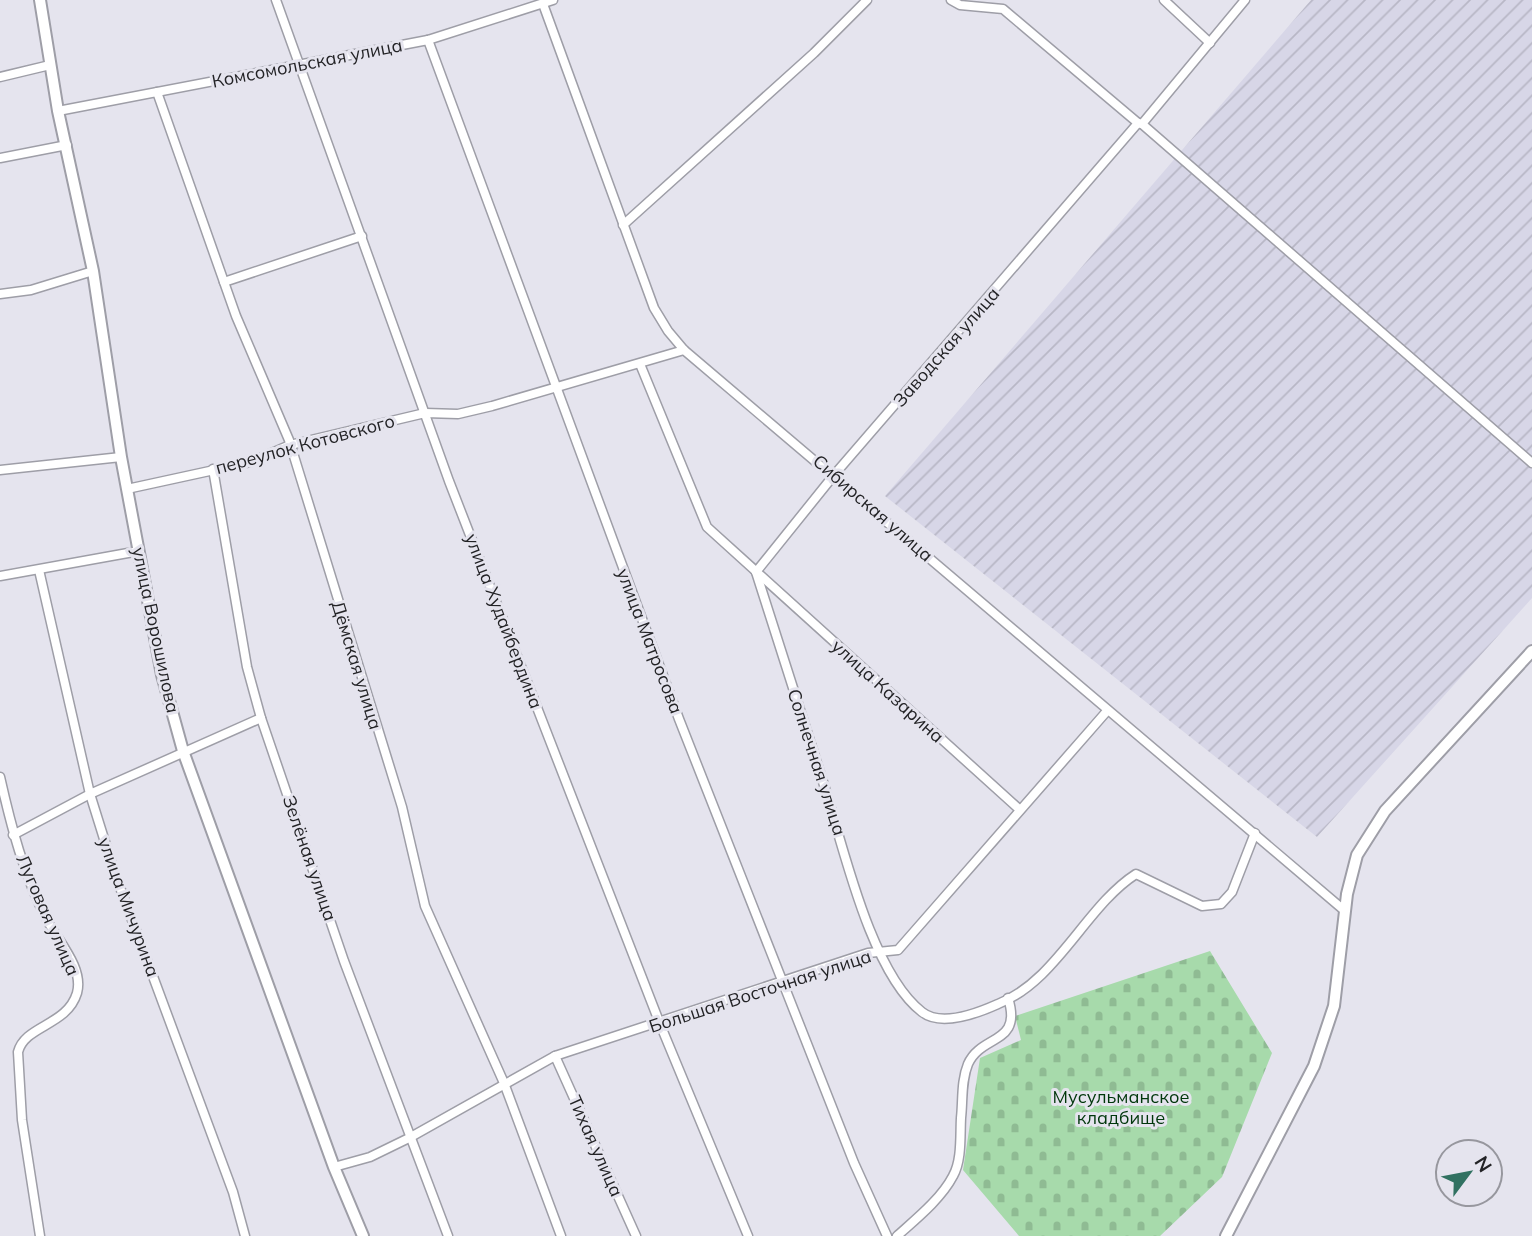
<svg xmlns="http://www.w3.org/2000/svg" width="1532" height="1236" viewBox="0 0 1532 1236" font-family="Mulish,sans-serif">
	<defs>
		<pattern id="industrial-furrows" width="10" height="10" patternUnits="userSpaceOnUse" patternTransform="scale(1.75)"><rect width="10" height="10" fill="#d7d6e7"/><path d="M-1 1l2-2M0 10L10 0M9 11l2-2" fill="none" stroke="#b8b7c6"/></pattern>
		<pattern id="cemetery-stones" width="16" height="16" patternUnits="userSpaceOnUse" patternTransform="scale(1.75)"><rect width="16" height="16" fill="#a7daab"/><path d="M2 7V4a2 2 0 0 1 4 0v3zM10 15v-3a2 2 0 0 1 4 0v3z" fill="#8fbb93"/></pattern>
	</defs>
	<rect width="100%" height="100%" fill="#e5e4ee"/>
	<path fill="url(#industrial-furrows)" d="M 1311,0 L 1532,0 L 1532,598 L 1317,837 L 885,496 Z"/>
	<path fill="url(#cemetery-stones)" d="M 1210,951 L 1272,1053 L 1222,1177 L 1160,1236 L 1019,1236 L 963,1170 L 980,1058 L 1021,1040 L 1015,1016 Z"/>
	<g fill="none" stroke-linecap="round" stroke-linejoin="round">
		<g stroke="#9e9ea7" stroke-width="11">
			<g id="street">
				<path d="M 276,0 L 449,481 L 660,1024 L 748,1236"/>
				<path d="M 951,0 L 960,5 L 1003,9 L 1138,123"/>
				<path d="M 1164,0 L 1210,43"/>
				<path d="M 543,4 L 654,308 L 668,331 L 684,350 L 1345,911"/>
				<path d="M 428,40 L 679,719 L 854,1163 L 887,1236"/>
				<path d="M 0,77 L 50,65"/>
				<path d="M 157,92 L 236,316 L 289,440 L 402,807 L 425,906 L 504,1083 L 561,1236"/>
				<path d="M 58,111 L 428,40 L 553,0"/>
				<path d="M 1142,124 L 1532,463"/>
				<path d="M 0,158 L 67,145"/>
				<path d="M 623,225 L 814,53 L 867,0"/>
				<path d="M 224,282 L 362,236"/>
				<path d="M 0,294 L 31,290 L 93,271"/>
				<path d="M 640,364 L 707,527 L 1019,809"/>
				<path d="M 213,469 L 247,667 L 261,718 L 344,961 L 448,1236"/>
				<path d="M 0,470 L 121,457"/>
				<path d="M 127,489 L 251,462 L 290,445 L 425,413 L 458,414 L 492,406 L 684,350"/>
				<path d="M 39,570 L 90,794 L 115,874 L 233,1192 L 245,1236"/>
				<path d="M 756,572 C 779,643 801,714 824,785 C 843,846 871,973 922,1012 C 941,1027 978,1013 998,1004 C 1057,981 1086,906 1136,874 L 1202,906 L 1221,904 L 1232,892 L 1255,833"/>
				<path d="M 756,572 L 834,475 L 1138,123 L 1142,124 L 1245,0"/>
				<path d="M 0,576 L 139,551"/>
				<path d="M 0,777 C 11,826 24,876 47,920 C 58,941 84,968 77,993 C 67,1026 25,1025 18,1052 L 22,1120 L 40,1236"/>
				<path d="M 13,835 L 90,794 L 261,718"/>
				<path d="M 555,1056 L 636,1236"/>
				<path d="M 334,1167 L 370,1157 L 409,1138 L 555,1056 L 868,953 L 898,950 L 1107,711"/>
				<path d="M 897,1236 C 916,1219 941,1199 953,1176 C 962,1160 960,1136 961,1118 C 963,1100 961,1081 968,1064 C 981,1034 1023,1045 1008,998"/>
			</g>
		</g>
		<g stroke="#9e9ea7" stroke-width="14">
			<g id="secondary">
				<path d="M 40,0 L 58,111 L 93,271 L 121,457 L 162,675 L 183,751 L 334,1167 L 363,1236"/>
				<path d="M 1226,1236 L 1314,1066 L 1334,1006 L 1347,894 L 1357,855 L 1385,811 L 1532,651"/>
			</g>
		</g>
		<use href="#street" stroke="#fff" stroke-width="8"/>
		<use href="#secondary" stroke="#fff" stroke-width="10"/>
	</g>
	<g text-anchor="middle" dominant-baseline="central" stroke-width="6" stroke-linejoin="round" paint-order="stroke">
		<g font-size="18" fill="#232326" stroke="#e5e4ee">
			<text transform="translate(307 63) rotate(-11)">Комсомольская улица</text>
			<text transform="translate(946 347) rotate(-49)">Заводская улица</text>
			<text transform="translate(305 444) rotate(-15)">переулок Котовского</text>
			<text transform="translate(873 508) rotate(41)">Сибирская улица</text>
			<text transform="translate(504 621) rotate(69)">улица Худайбердина</text>
			<text transform="translate(156 630) rotate(78)">улица Ворошилова</text>
			<text transform="translate(650 641) rotate(69)">улица Матросова</text>
			<text transform="translate(357 665) rotate(73)">Дёмская улица</text>
			<text transform="translate(888 691) rotate(42)">улица Казарина</text>
			<text transform="translate(817 762) rotate(72)">Солнечная улица</text>
			<text transform="translate(310 858) rotate(71)">Зелёная улица</text>
			<text transform="translate(129 907) rotate(70)">улица Мичурина</text>
			<text transform="translate(48 915) rotate(66)">Луговая улица</text>
			<text transform="translate(760 991) rotate(-18)">Большая Восточная улица</text>
			<text transform="translate(596 1146) rotate(66)">Тихая улица</text>
		</g>
		<g font-size="18" fill="#00370b" stroke="#e5e4ee">
			<text x="1121" y="1096">Мусульманское<tspan x="1121" dy="21">кладбище</tspan></text>
		</g>
	</g>
	<g transform="translate(1469 1173) rotate(58)"><circle r="33" fill="#e5e4ee" stroke="#97979e" stroke-width="2"/>
	<path d="M0-5L12 26L0 18L-12 26Z" fill="#317161"/>
	<text y="-10" font-size="19" font-weight="bold" text-anchor="middle" fill="#232326">N</text>
	</g>
</svg>
